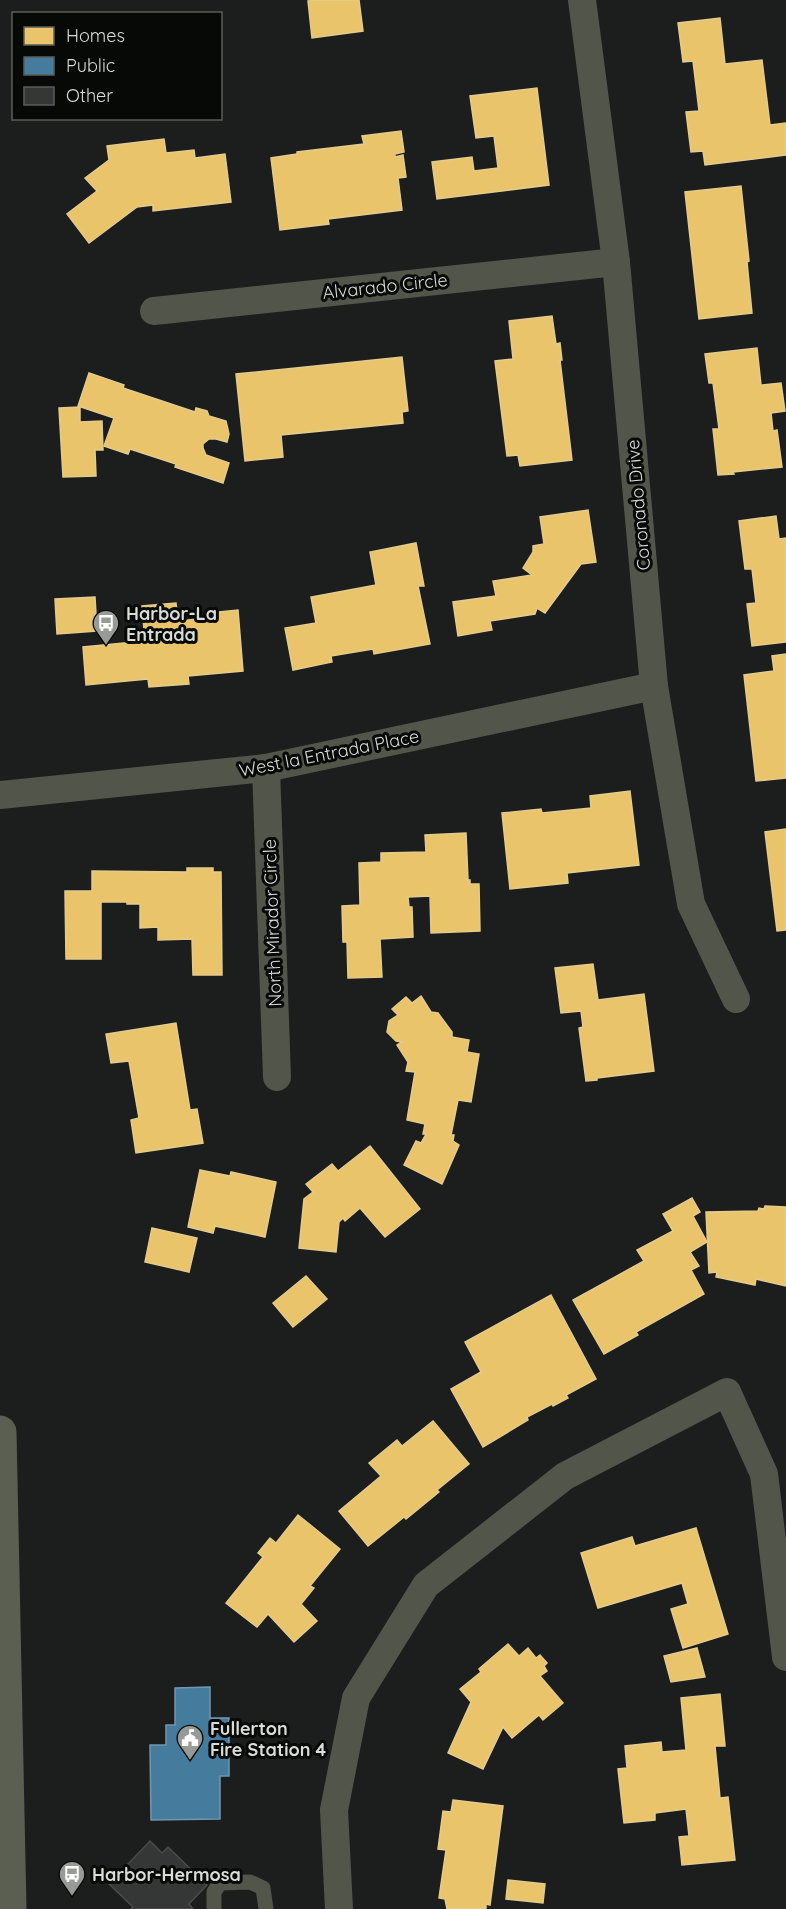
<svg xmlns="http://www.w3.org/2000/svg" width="786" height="1909" viewBox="0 0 786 1909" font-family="Quicksand,sans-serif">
	<rect width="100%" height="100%" fill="#1c1e1d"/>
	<g fill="#e9c46a" stroke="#e4cb8b" stroke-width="1.5">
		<path d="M 316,0 L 359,0 L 363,31 L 312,38 L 308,1 Z"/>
		<path d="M 720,18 L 725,64 L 762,60 L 770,125 L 786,123 L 786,155 L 705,165 L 703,151 L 691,152 L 686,112 L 699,111 L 693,61 L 683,62 L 678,23 Z"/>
		<path d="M 537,88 L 549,185 L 437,199 L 432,162 L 472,157 L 474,171 L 498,168 L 494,136 L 476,138 L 470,96 Z"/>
		<path d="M 401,131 L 404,152 L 395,154 L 395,157 L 403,155 L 406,177 L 398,178 L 402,210 L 328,219 L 329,224 L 280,230 L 271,158 L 297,154 L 297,152 L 364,144 L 362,136 Z"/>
		<path d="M 164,139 L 166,153 L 194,150 L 195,158 L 225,154 L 231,202 L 153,211 L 153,205 L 137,207 L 89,243 L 67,214 L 97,191 L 85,178 L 109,160 L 107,146 Z"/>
		<path d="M 741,186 L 749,261 L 747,262 L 752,313 L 699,319 L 685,192 Z"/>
		<path d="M 552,316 L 556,344 L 560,343 L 562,360 L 560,360 L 572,460 L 520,466 L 518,455 L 507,456 L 495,361 L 513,359 L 509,321 Z"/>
		<path d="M 757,348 L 761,385 L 781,383 L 785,411 L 771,413 L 773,431 L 777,430 L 782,467 L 733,472 L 734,474 L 718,475 L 713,429 L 719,429 L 713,383 L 709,383 L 705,354 Z"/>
		<path d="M 402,357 L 408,411 L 402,412 L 403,423 L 281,435 L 283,457 L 245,461 L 236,374 Z"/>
		<path d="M 89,373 L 124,385 L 123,388 L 195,412 L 196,408 L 207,411 L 209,416 L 226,421 L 229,434 L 227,442 L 216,439 L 209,439 L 203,444 L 203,448 L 206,455 L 229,463 L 223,483 L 175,467 L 176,464 L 130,449 L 128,454 L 104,446 L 114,418 L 78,406 Z"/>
		<path d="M 80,407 L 80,422 L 102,421 L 103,450 L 95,450 L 96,476 L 63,477 L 59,408 Z"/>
		<path d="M 588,510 L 596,562 L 581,564 L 545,613 L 537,608 L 535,614 L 490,621 L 492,630 L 458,636 L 453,602 L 496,596 L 493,581 L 532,575 L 523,568 L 533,552 L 533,546 L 544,544 L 540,517 Z"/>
		<path d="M 776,516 L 779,539 L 786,538 L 786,642 L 752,646 L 747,604 L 756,603 L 752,569 L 745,569 L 739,521 Z"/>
		<path d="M 416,543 L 424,586 L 418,586 L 430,644 L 374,654 L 373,649 L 331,656 L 332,662 L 293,670 L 285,628 L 316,623 L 311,597 L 376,585 L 370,552 Z"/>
		<path d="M 95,597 L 97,631 L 57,634 L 55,599 Z"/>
		<path d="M 176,603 L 178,621 L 209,618 L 209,613 L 238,610 L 243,671 L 188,676 L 189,684 L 149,687 L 148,679 L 86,685 L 83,647 L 145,641 L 142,606 Z"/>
		<path d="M 786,654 L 786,778 L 756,781 L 744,675 L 774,671 L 772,656 Z"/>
		<path d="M 630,791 L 639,865 L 567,873 L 568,883 L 510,889 L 502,813 L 541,809 L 542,813 L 591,808 L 590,796 Z"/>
		<path d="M 786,829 L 786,930 L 777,931 L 765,832 Z"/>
		<path d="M 466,833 L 468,880 L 470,880 L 470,884 L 479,884 L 480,931 L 431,933 L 430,896 L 408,897 L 409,907 L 412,907 L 413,937 L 380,939 L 382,977 L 348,978 L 347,942 L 343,942 L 342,906 L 360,905 L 359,863 L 381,862 L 381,853 L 426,852 L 425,835 Z"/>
		<path d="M 187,868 L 213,868 L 213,872 L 221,872 L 222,975 L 193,975 L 192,939 L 158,940 L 158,927 L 140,928 L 140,904 L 127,904 L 127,902 L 101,902 L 101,959 L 66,959 L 65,891 L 92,891 L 92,871 L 187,872 Z"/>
		<path d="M 593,964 L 598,1000 L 644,994 L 654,1071 L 597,1078 L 597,1080 L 586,1081 L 579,1028 L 583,1027 L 581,1011 L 561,1013 L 555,968 Z"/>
		<path d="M 421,996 L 431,1012 L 438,1013 L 452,1032 L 452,1037 L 469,1040 L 467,1052 L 479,1054 L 471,1102 L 458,1100 L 451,1135 L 454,1135 L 453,1141 L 459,1145 L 442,1184 L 404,1165 L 416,1141 L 421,1143 L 426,1134 L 423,1134 L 425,1124 L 407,1120 L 415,1072 L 406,1071 L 408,1062 L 397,1045 L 402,1042 L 396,1041 L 387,1032 L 389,1021 L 398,1015 L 392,1009 L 406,997 L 412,1003 Z"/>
		<path d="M 176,1023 L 190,1110 L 197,1109 L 203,1143 L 136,1153 L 131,1120 L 139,1118 L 129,1061 L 111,1063 L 106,1034 Z"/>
		<path d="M 370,1146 L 420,1209 L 385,1237 L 360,1208 L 345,1221 L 343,1218 L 339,1222 L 336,1252 L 299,1248 L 304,1199 L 313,1192 L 306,1184 L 332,1164 L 338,1171 Z"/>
		<path d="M 200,1170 L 230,1176 L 231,1172 L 276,1182 L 265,1237 L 215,1226 L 213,1233 L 188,1227 Z"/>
		<path d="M 692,1198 L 700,1212 L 693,1216 L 707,1242 L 690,1252 L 699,1266 L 691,1270 L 704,1294 L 636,1332 L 638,1335 L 604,1354 L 573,1300 L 644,1261 L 637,1250 L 673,1231 L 663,1214 Z"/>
		<path d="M 765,1206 L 786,1207 L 786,1286 L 756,1279 L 755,1285 L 716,1277 L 717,1272 L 709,1273 L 706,1212 L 758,1211 L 759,1208 L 764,1209 Z"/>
		<path d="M 152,1228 L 197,1238 L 189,1272 L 145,1262 Z"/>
		<path d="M 306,1276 L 327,1299 L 293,1327 L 273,1303 Z"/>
		<path d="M 551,1295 L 596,1379 L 566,1395 L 568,1398 L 553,1406 L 552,1404 L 527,1417 L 528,1420 L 483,1447 L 451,1389 L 481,1372 L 465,1342 Z"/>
		<path d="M 433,1421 L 469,1464 L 437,1490 L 439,1492 L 406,1519 L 404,1517 L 368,1546 L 339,1511 L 381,1476 L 369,1463 L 397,1440 L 402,1446 Z"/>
		<path d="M 298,1515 L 340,1549 L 310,1586 L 314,1588 L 301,1604 L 317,1621 L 294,1642 L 268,1614 L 257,1627 L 226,1603 L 263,1557 L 258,1553 L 270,1538 L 276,1543 Z"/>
		<path d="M 696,1528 L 728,1634 L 683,1648 L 671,1609 L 688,1604 L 682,1583 L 598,1608 L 581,1553 L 632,1537 L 635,1546 Z"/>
		<path d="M 508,1644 L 519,1656 L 528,1648 L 536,1658 L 540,1655 L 547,1663 L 544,1666 L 547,1671 L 540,1676 L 563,1703 L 543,1720 L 539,1715 L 512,1738 L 503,1727 L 483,1769 L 448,1753 L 471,1702 L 460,1689 L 481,1672 L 479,1669 Z"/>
		<path d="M 697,1648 L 705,1677 L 671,1682 L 664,1656 Z"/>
		<path d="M 720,1694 L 725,1746 L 715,1746 L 720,1798 L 728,1797 L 735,1860 L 682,1865 L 679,1837 L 689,1836 L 686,1809 L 655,1813 L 655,1820 L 624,1823 L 618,1769 L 627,1768 L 625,1746 L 661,1742 L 662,1752 L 686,1750 L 681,1698 Z"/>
		<path d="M 453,1800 L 503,1806 L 490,1905 L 486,1904 L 486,1909 L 447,1909 L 445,1899 L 439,1898 L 446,1850 L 438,1849 L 443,1811 L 451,1812 Z"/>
		<path d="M 508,1880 L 545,1884 L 543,1903 L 506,1899 Z"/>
	</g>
	<path fill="#457b9d" stroke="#7198af" stroke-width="1.5" d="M 210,1687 L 210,1718 L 229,1718 L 229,1776 L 220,1776 L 220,1819 L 151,1820 L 150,1745 L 166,1745 L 166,1725 L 175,1725 L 175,1688 Z"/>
	<path fill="#353736" stroke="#494b4a" stroke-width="1.5" d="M 150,1841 L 162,1853 L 168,1847 L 207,1885 L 189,1904 L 193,1909 L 131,1909 L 133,1907 L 109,1884 Z"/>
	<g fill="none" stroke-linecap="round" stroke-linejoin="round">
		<path stroke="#51554a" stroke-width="15" d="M 214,1909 L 214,1892 L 220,1883 L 250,1882 L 263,1888 L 266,1909"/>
		<g stroke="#51554a" stroke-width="28">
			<path d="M 582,0 L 616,262 L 654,686 L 691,904 L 736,999"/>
			<path d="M 154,311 L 616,262"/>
			<path d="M 266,768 L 277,1077"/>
			<path d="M 0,795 L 266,768 L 654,686"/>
			<path d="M 339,1909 L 334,1810 L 356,1698 L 426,1585 L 565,1476 L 727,1392 L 764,1474 L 786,1657"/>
		</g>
		<path stroke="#5a5f52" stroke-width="33" d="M 0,1432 L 10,1909"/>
	</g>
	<defs>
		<g id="bus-pin" transform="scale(1.35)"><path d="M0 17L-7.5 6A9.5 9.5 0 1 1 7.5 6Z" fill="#979a97" stroke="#070907"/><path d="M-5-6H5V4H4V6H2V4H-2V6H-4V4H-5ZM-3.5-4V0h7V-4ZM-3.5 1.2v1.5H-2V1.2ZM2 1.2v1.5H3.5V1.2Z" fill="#fff"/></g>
		<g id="civic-pin" transform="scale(1.35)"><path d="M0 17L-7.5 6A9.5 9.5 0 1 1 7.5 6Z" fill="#979a97" stroke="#070907"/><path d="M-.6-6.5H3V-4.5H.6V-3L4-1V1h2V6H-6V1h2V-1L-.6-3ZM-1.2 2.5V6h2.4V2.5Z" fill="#fff"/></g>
	</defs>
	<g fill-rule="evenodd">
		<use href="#bus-pin" x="106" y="623"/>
		<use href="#civic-pin" x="190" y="1738"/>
		<use href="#bus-pin" x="72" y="1874"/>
	</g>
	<g text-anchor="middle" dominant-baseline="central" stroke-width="6" stroke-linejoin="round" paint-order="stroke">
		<g font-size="18" fill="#d9dcd9" stroke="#070907">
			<text transform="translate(385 286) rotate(-6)">Alvarado Circle</text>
			<text transform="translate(638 505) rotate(-95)">Coronado Drive</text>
			<text transform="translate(329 753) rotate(-11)">West la Entrada Place</text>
			<text transform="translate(272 923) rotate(-92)">North Mirador Circle</text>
		</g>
		<g font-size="18" font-weight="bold" fill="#d9dcd9" stroke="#070907" text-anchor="start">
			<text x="126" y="613">Harbor-La<tspan x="126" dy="21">Entrada</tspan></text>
			<text x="210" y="1728">Fullerton<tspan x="210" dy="21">Fire Station 4</tspan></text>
			<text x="92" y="1874">Harbor-Hermosa</text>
		</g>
	</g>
	<rect x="12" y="12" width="210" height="108" fill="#070907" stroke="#5b5d5b" stroke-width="1.5"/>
	<rect x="24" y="27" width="30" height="18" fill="#e9c46a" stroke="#5b5d5b" stroke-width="1.5"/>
	<text x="66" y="42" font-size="18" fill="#d9dcd9">Homes</text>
	<rect x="24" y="57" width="30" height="18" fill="#457b9d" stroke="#5b5d5b" stroke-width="1.5"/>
	<text x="66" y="72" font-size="18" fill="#d9dcd9">Public</text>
	<rect x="24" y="87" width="30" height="18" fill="#353736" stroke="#5b5d5b" stroke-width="1.5"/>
	<text x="66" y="102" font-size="18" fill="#d9dcd9">Other</text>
</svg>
